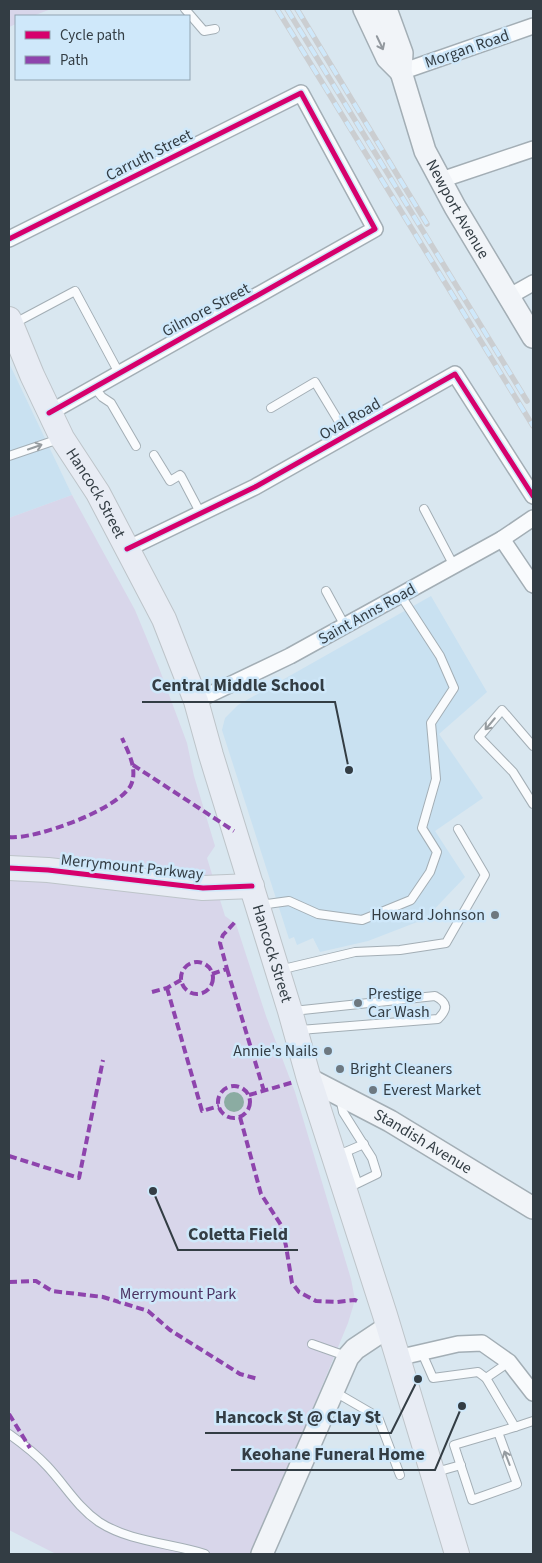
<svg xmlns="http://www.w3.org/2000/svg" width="542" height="1563" viewBox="0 0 542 1563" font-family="'Source Sans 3',sans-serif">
	<rect width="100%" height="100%" fill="#d9e7f0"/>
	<g fill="#c9e1f1">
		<path d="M 9,363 L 72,495 L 9,518 Z"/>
		<path d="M 431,596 L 487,692 L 439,734 L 483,798 L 435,831 L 465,877 L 425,919 L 368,941 L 320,952 L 313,938 L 297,945 L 294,937 L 289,939 L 222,730 L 225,718 L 238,705 Z"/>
	</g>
	<g fill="#d8d6ea">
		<path d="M 9,9 L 51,9 L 33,16 L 16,16 L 16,24 L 9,27 Z"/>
		<path d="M 72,495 L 135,610 L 159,668 L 187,743 L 194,776 L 215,846 L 207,858 L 225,916 L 236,924 L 266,1016 L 295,1092 L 351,1279 L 355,1300 L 348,1323 L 294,1454 L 250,1554 L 56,1554 L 9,1530 L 9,518 Z"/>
	</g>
	<circle fill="#8baca2" cx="234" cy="1102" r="10"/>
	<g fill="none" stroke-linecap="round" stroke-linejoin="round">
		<g stroke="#a3aeb5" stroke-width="10">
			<g id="lane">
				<path d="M 185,9 L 204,31 L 215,29"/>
				<path d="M 13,324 L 75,291 L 119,373"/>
				<path d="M 94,387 L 102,397 L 111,403 L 136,446"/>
				<path d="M 271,408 L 315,382 L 347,435"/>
				<path d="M 154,455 L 170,481 L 180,475 L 181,476 L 201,514"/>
				<path d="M 9,456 L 59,439"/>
				<path d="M 424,509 L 454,566"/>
				<path d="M 326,591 L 345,626"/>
				<path d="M 533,746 L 502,710 L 479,737 L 513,772 L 533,804"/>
				<path d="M 260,905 L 289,901 L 318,914 L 362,920 L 411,900 L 430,872 L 437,852 L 422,828 L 436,779 L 431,723 L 454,688 L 440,656 L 401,596"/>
				<path d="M 279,970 L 355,952 L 400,950 L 446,943 L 485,875 L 458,829"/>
				<path d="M 293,1011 L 435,996 C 448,1003 448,1009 438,1019 L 300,1030"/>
				<path d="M 340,1098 L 343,1112 L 372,1158 L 377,1174 L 346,1189"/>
				<path d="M 347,1152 L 357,1182"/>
				<path d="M 343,1153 L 364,1144"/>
				<path d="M 312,1344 L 346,1356"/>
				<path d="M 422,1353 L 433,1378 L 478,1372 L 486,1378"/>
				<path d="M 509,1362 L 486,1378 L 515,1427 L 533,1421"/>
				<path d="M 335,1392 L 378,1417 L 400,1475"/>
				<path d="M 498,1432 L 517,1484 L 472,1500 L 454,1445 L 515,1427"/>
				<path d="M 9,1434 C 23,1444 35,1453 47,1466 C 65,1485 77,1507 99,1522 C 130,1542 170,1543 205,1554"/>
				<path d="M 436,1472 L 461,1465"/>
			</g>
		</g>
		<g stroke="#a3aeb5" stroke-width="18">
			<g id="street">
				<path d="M 401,72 L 533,26"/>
				<path d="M 441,180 L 533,149"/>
				<path d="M 9,239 L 301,93 L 375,229 C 267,291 157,351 49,413"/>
				<path d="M 510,296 L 533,283"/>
				<path d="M 502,539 L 533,585"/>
				<path d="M 127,549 L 255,487 L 455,374 L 533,496"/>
				<path d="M 196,701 L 290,656 L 502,539 L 533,518"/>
				<path d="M 397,1358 L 458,1344 L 482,1343 L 509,1362 L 533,1393"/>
			</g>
		</g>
		<g stroke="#a3aeb5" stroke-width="24">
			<g id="secondary">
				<path d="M 364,9 L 387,58 L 401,72"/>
				<path id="s1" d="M 386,9 L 402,53 L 401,72 L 425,151 L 455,207 L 533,337"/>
				<path id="s2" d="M 309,1079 L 390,1121 L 533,1208"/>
				<path d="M 262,1554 L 348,1357 L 355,1349 L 388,1327"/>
			</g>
		</g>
		<g stroke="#bdc4c9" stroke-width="26">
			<g id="primary">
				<path id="s3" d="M 9,319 L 32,375 L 62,438 L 98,493 L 164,619 L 196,701 L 211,755 L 290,1011 L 309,1079 L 385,1315 L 457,1554"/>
				<path d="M 9,868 L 48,870 L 203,888 L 252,886"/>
			</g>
		</g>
		<use href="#lane" stroke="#f9fbfd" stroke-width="8"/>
		<use href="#street" stroke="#f9fbfd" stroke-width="15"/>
		<use href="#secondary" stroke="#f1f4f8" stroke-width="21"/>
		<use href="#primary" stroke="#e8ecf4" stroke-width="24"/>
		<g stroke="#cbced1" stroke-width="5.5">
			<g id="rail">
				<path d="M 277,9 L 533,426"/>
				<path d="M 287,9 L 527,401"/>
				<path d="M 297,9 L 427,224"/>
			</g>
		</g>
		<use href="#rail" stroke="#cfe8fa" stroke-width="4" stroke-dasharray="11" stroke-linecap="butt"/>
		<g stroke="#8e44ad" stroke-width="4" stroke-dasharray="8 4" stroke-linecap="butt">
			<path d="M 133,765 L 234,831"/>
			<path d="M 9,837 C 35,840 119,809 131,785 C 138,769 128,752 122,738"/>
			<circle cx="197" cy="978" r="16"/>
			<path d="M 227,969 L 264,1091"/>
			<path d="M 212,974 L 227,969 L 220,943 L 223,935 L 236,921"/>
			<path d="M 167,988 L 202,1111 L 219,1106"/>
			<path d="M 152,992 L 167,988 L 181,980"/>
			<circle cx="234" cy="1102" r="16"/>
			<path d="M 249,1095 L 294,1082"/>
			<path d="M 240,1117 L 261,1194 L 281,1225 L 286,1246 L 292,1283 L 299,1292 L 316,1301 L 337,1302 L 355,1300 L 357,1301"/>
			<path d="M 9,1156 L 79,1178 L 103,1060"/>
			<path d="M 9,1282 L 36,1281 L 52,1291 L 103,1297 L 148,1311 L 170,1330 L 240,1374 L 258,1379"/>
			<path d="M 9,1414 L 30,1448"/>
		</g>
		<g stroke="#cfe8fa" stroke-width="8">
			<g id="cycleway">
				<path d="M 9,239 L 301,93 L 375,229 C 267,291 157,351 49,413"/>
				<path d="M 127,549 L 255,487 L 455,374 L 533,496"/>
				<path d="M 9,868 L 48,870 L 203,888 L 252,886"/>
			</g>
		</g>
		<use href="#cycleway" stroke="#d6006c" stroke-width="5"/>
	</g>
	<defs><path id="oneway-shaft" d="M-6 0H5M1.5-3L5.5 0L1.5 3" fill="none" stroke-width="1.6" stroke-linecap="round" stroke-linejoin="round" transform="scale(1.25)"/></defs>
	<use stroke="#92989e" href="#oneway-shaft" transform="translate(380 43) rotate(65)"/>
	<g stroke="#969ca0">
		<use href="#oneway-shaft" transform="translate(35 447) rotate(-19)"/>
		<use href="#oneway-shaft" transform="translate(490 724) rotate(130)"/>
		<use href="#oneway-shaft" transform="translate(507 1458) rotate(-111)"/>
	</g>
	<g fill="#6d7880" stroke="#cfe8fa" stroke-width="2">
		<circle cx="495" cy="915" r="5"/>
		<circle cx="358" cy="1003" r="5"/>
		<circle cx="328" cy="1051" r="5"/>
		<circle cx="340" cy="1069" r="5"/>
		<circle cx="373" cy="1090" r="5"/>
	</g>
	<g text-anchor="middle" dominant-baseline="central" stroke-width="5" stroke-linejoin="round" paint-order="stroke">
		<g font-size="16" fill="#333d44" stroke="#cfe8fa">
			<text transform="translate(467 49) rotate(-19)">Morgan Road</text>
			<text transform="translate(149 155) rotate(-27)">Carruth Street</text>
			<text stroke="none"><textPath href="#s1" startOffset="215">Newport Avenue</textPath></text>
			<text transform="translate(206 310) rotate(-28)">Gilmore Street</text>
			<text transform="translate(350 419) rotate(-30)">Oval Road</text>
			<text stroke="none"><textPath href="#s3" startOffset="195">Hancock Street</textPath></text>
			<text transform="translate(367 614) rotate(-29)">Saint Anns Road</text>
			<text transform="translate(132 867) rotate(6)">Merrymount Parkway</text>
			<text stroke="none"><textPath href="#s3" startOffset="690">Hancock Street</textPath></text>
			<text stroke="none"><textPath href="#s2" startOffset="130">Standish Avenue</textPath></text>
		</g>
		<g font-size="16" fill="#333d44" stroke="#cfe8fa" text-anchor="start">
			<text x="485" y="915" text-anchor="end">Howard Johnson</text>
			<text x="368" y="994">Prestige<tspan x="368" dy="18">Car Wash</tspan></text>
			<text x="318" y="1051" text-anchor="end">Annie's Nails</text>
			<text x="350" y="1069">Bright Cleaners</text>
			<text x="383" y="1090">Everest Market</text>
		</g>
		<g font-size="16" fill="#4b3261" stroke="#cfe8fa">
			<text x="178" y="1294">Merrymount Park</text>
		</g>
	</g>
	<path fill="none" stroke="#333d44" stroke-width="2" d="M349 770L335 702H142M153 1191L178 1250H298M418 1379L391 1433H205M462 1406L435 1470H231"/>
	<g fill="#333d44" stroke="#cfe8fa" stroke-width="2">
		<circle cx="349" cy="770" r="5"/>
		<circle cx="153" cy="1191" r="5"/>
		<circle cx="418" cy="1379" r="5"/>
		<circle cx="462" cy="1406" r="5"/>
	</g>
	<g font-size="18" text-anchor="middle" font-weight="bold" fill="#333d44" stroke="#cfe8fa" stroke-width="5" stroke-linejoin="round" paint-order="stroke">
		<text x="238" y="691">Central Middle School</text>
		<text x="238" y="1240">Coletta Field</text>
		<text x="298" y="1423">Hancock St @ Clay St</text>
		<text x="333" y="1460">Keohane Funeral Home</text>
	</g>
	<rect width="542" height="1563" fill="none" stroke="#333d44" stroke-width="20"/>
	<rect x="15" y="15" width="175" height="65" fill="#cfe8fa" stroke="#91a4b1"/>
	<rect x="25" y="31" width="25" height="8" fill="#d6006c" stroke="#91a4b1"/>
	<text x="60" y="40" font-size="15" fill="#333d44">Cycle path</text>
	<rect x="25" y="56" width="25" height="8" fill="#8e44ad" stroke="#91a4b1"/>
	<text x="60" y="65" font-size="15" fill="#333d44">Path</text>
</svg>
